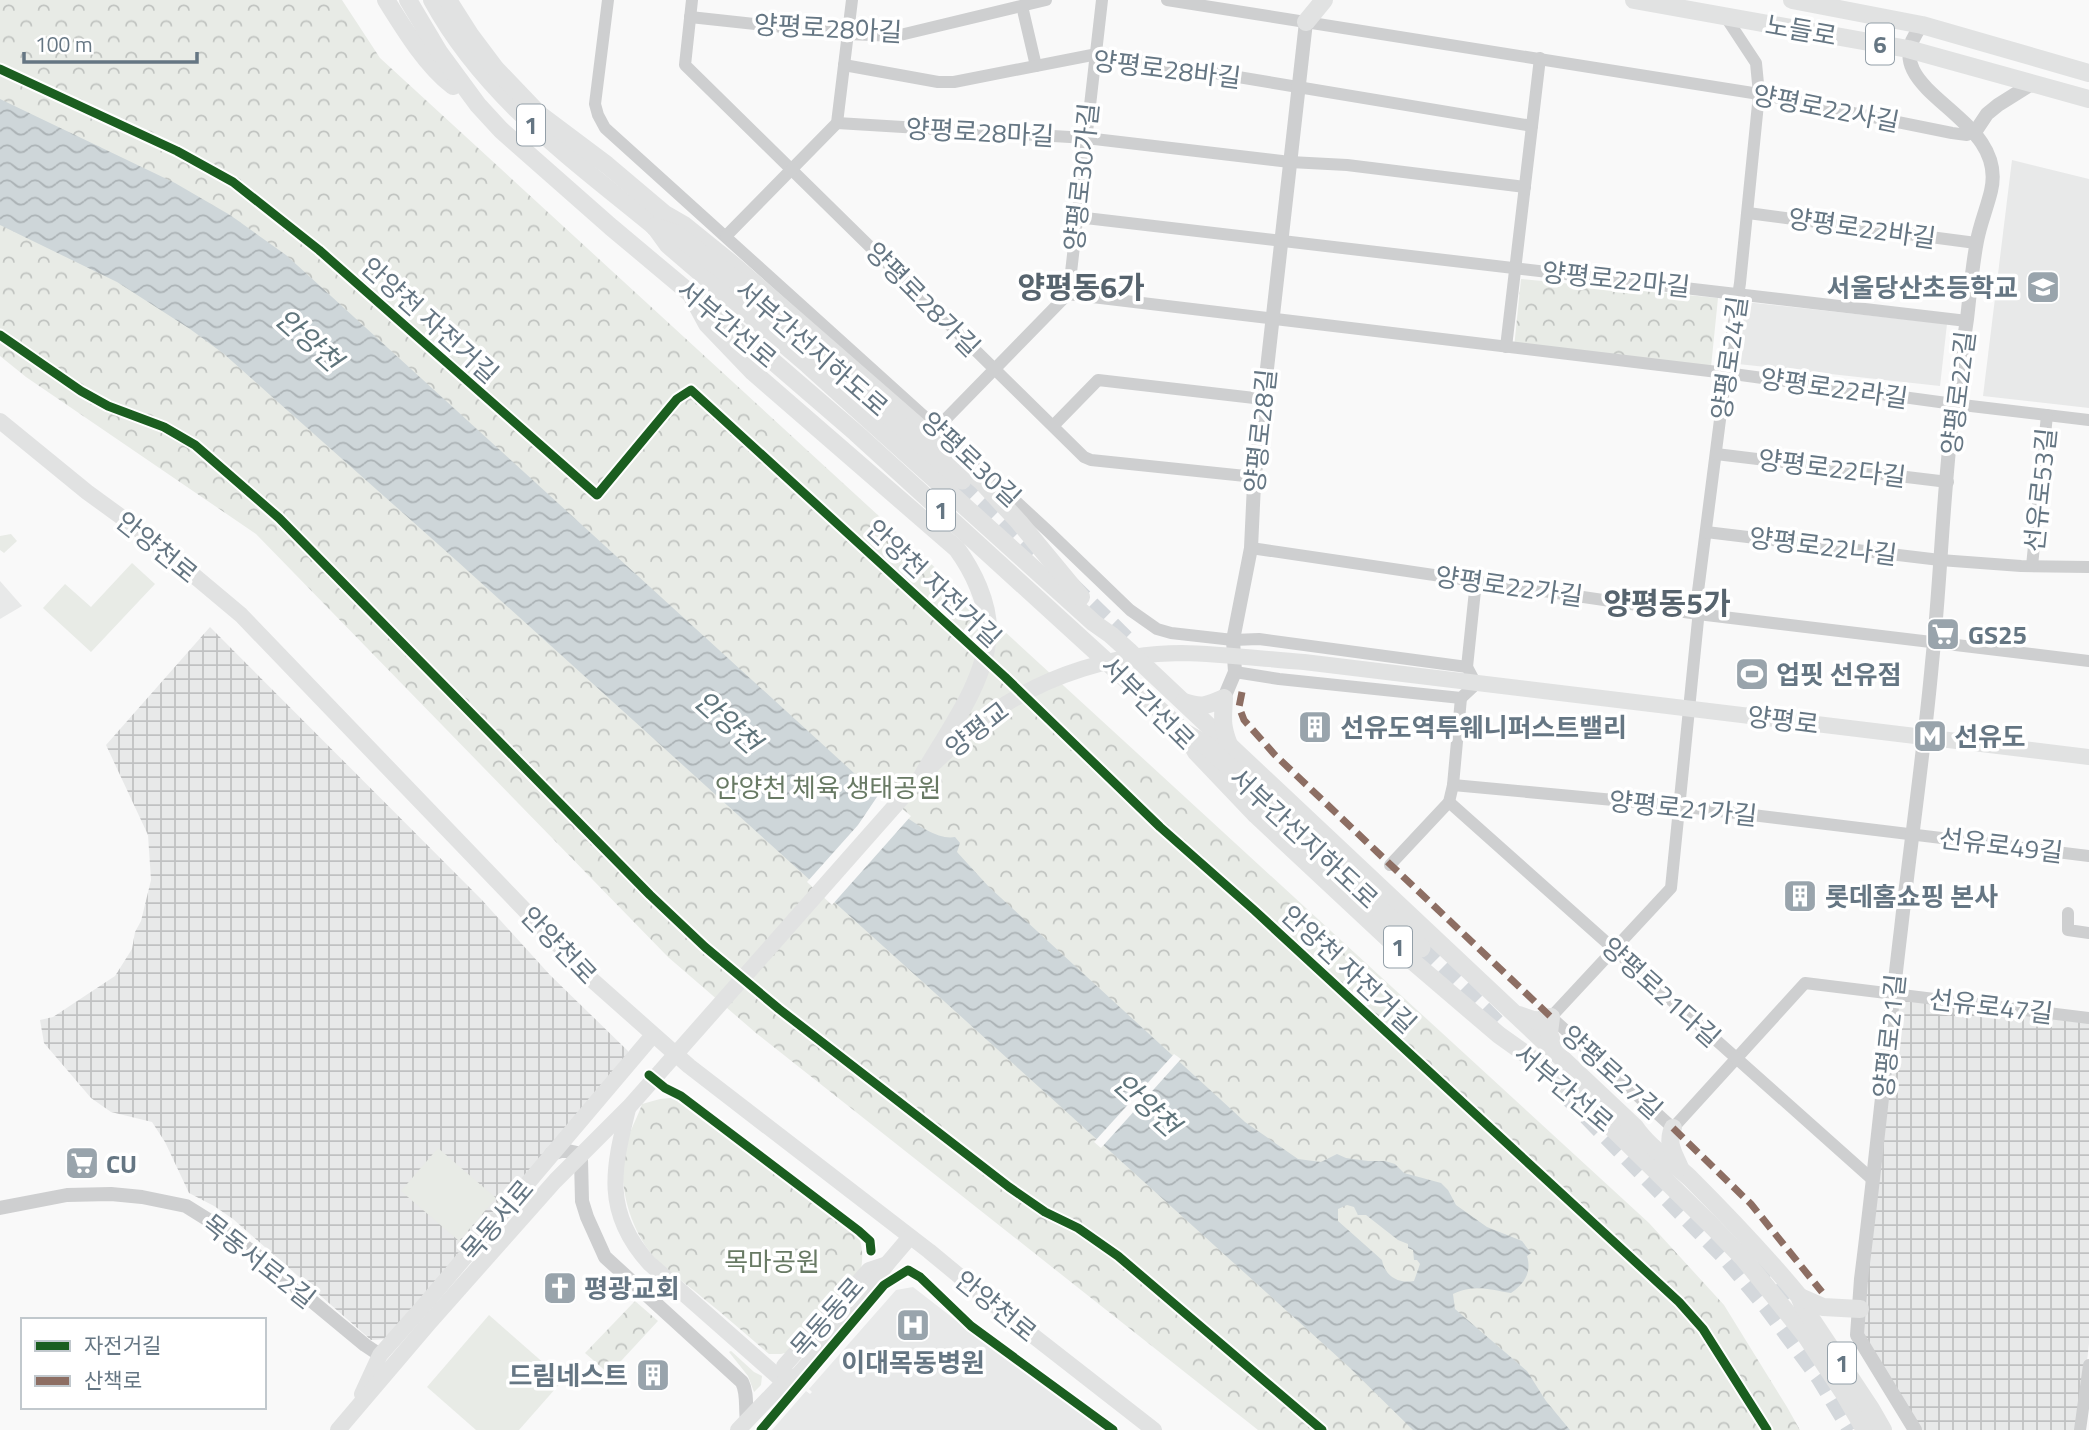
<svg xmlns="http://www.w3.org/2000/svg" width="2089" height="1430" viewBox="0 0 2089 1430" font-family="'Titillium Web','Noto Sans KR',sans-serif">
	<defs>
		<pattern id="industrial-grid" width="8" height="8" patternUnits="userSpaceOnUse" patternTransform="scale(1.75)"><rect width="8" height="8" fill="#e8e9e9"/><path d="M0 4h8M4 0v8" fill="none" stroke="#c0c1c2"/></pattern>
		<pattern id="park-crowns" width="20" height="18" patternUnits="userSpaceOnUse" patternTransform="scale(1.75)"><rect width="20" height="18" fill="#e8ebe6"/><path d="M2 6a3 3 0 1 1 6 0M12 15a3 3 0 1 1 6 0" fill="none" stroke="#c0c3c0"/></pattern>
		<pattern id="water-waves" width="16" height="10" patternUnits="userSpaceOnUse" patternTransform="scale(1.75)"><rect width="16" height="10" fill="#ced6d9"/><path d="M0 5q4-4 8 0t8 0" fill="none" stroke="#abb2b5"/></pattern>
	</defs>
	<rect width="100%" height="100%" fill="#f9f9f9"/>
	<g fill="#e8e9e9">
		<path d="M 2012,160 L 2089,179 L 2089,408 L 1983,396 Z"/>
		<path d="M 1745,302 L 1947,324 L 1940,386 L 1738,364 Z"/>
		<path d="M 0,581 L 22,606 L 0,619 Z"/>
		<path d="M 913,1287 L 1006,1359 L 1064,1399 L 1104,1430 L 772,1430 L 806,1391 L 810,1394 L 812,1392 L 809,1389 L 896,1290 Z"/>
	</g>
	<g fill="url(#industrial-grid)">
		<path d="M 210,627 L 481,899 L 550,975 L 628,1051 L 629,1069 L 388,1339 L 371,1340 L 233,1219 L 214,1206 L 189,1193 L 165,1142 L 152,1122 L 111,1112 L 91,1098 L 44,1043 L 40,1020 L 53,1017 L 115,976 L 132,949 L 135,932 L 141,921 L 151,880 L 148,835 L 106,745 Z"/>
		<path d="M 1894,994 L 2089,1018 L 2089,1344 L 2079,1430 L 1915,1430 L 1857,1335 Z"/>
	</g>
	<g fill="#e8ebe6">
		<path d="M 11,534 L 17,541 L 4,553 L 0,550 L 0,536 Z"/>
		<path d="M 132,563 L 155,584 L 91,652 L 43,608 L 65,584 L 91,607 Z"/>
		<path d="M 438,1148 L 496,1198 L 459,1241 L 401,1191 Z"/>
		<path d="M 489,1315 L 563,1380 L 519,1430 L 476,1430 L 427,1387 Z"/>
		<path d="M 731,1351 L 754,1372 L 762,1376 L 761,1385 L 754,1392 L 748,1376 L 729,1352 Z"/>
	</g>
	<g fill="url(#park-crowns)">
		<path d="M 0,0 L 342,0 L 380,58 L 1649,1223 L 1724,1305 L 1787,1407 L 1800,1430 L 1258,1430 L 756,1033 L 668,957 L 256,534 L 26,377 L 0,356 Z"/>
		<path d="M 1521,279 L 1718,298 L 1711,367 L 1514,348 Z"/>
		<path d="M 680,1097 L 857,1233 C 864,1248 863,1259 860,1275 L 793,1351 L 781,1354 L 769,1354 C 747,1335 725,1316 703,1298 C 688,1285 671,1274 657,1260 C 633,1235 620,1194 623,1160 C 624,1140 636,1122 642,1104 L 660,1099 Z"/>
		<path d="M 635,1301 L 658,1321 L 609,1374 L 585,1353 Z"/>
	</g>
	<path fill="url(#water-waves)" fill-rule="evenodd" d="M 0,99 L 175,183 L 230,215 L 286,255 L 854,773 C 875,791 928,843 955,837 L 960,843 L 957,852 L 989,887 L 1245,1122 L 1298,1159 L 1321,1162 L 1337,1154 L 1346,1158 L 1368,1161 L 1385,1161 L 1395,1164 L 1404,1173 L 1441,1183 L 1448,1190 L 1456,1205 L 1487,1227 L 1522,1241 L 1531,1253 L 1527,1256 C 1532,1273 1524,1284 1511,1293 C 1488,1289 1474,1284 1453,1294 L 1455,1309 L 1527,1371 L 1546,1401 L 1570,1430 L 1413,1430 L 1350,1368 L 457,561 L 224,354 L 190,329 L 117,282 L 0,225 ZM 1347,1205 L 1354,1207 L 1358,1215 L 1366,1215 L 1398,1240 L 1408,1244 L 1408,1248 L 1413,1250 L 1414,1260 L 1417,1260 L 1420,1264 L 1414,1281 C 1398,1284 1385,1276 1382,1260 L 1338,1221 L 1338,1209 Z"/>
	<g fill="#f9f9f9">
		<path d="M 881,791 L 911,816 L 832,905 L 807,882 L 858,825 Z"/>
		<path d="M 1174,1054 L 1181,1059 L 1101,1148 L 1094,1142 Z"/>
	</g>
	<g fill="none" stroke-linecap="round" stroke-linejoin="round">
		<g stroke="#d4d8dc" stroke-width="19" stroke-dasharray="19 10" stroke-linecap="butt">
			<path d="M 962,480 L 1035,552"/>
			<path d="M 1070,585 L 1126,640"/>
			<path d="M 1421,948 L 1499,1026"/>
			<path d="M 1567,1095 L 1729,1260 L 1768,1307 L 1820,1377 L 1852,1430"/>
			<path d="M 1758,1262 L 1809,1322"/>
		</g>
		<g stroke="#cecfd0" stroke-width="12">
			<path d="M 608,0 L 595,104 L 598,115 L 605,128 L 937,428 L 1049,532 L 1130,610 L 1157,629 L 1171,633 L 1233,640 L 1259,639 L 1467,667 L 1476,684 L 1461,698 L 1279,679 L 1235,672"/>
			<path d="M 692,0 L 685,65 L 1084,457 L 1091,460 L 1255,477"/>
			<path d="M 1167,0 L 1759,94 L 1952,133 L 1967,135 L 1975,132"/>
			<path d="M 1022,6 L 1036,66"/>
			<path d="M 1725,16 L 1756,63 L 1759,94 L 1740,283 L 1726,373 L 1697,599 L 1698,620 L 1671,888 L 1551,1017 L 1673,1128 L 1805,983 L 2089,1018"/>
			<path d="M 690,17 L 848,34 L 896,36 L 1046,0"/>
			<path d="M 844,65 L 938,82 L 954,82 L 1092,55 L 1106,55 L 1532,126"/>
			<path d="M 837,123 L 1086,138 L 1290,162 L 1347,165 L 1525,187"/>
			<path d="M 1748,213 L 1976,243"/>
			<path d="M 1077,217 L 1967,321"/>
			<path d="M 726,236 L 837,123 L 852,0"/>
			<path d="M 1067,294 L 1726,373 L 1954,404 L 2089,420"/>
			<path d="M 1506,347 L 1540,58"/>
			<path d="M 1053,426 L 1098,380 L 1263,399"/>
			<path d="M 937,428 L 1064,298 L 1069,290 L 1102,0"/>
			<path d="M 1716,454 L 1948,482"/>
			<path d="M 1706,532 L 1940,560 L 2021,566 L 2089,567"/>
			<path d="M 1251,548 L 1698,614 L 2089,661"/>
			<path d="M 2032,566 L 2047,415"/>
			<path d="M 1467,667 L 1476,581"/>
			<path d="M 1453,785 L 1678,806 L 2089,856"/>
			<path d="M 1449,802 L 1873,1180"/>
			<path d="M 1390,865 L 1449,802 L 1453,785 L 1461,698"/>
			<path d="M 2068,913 L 2068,930 L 2089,933"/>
			<path d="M 2080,1430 L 2089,1365"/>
		</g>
		<g stroke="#cecfd0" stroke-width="14">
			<path d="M 1975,132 L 1987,114 L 1998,105 L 2033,83"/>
			<path d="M 1224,698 L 1235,672 L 1233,640 L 1251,548 L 1254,484 L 1306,22"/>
			<path d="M 551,1154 L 561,1151 L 568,1151 L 577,1153 L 581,1159 L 582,1201 L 587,1217 L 605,1257 L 742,1382 C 748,1394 745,1407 747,1420"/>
			<path d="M 0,1208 L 67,1195 L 111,1194 L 142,1197 L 186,1206 L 210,1221 L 255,1254 L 365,1345 L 380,1355"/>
			<path d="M 1915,1430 L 1857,1335 L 1861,1279 C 1876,1162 1887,1045 1901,929 C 1911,840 1924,752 1932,663 C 1941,576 1943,489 1954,403 C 1958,375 1963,347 1967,319 C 1970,293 1972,267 1977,241 C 1980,224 1987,208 1991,191 C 2010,112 1867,92 1922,25"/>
		</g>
		<g stroke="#e1e2e2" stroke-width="16">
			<path d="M 0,421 L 87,492 L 142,532 L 241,615 L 591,979 L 689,1066 L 929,1251 L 1004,1313 L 1154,1430"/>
			<path d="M 628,1109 C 613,1169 603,1212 649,1263 L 784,1382"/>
			<path d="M 784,1382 L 784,1366 L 869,1270 L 887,1264"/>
			<path d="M 362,1394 L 380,1355 L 427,1302 L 653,1035"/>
			<path d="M 338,1430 L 429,1323 L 555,1181 L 629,1107 L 924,773 C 946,752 967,731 992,713 C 1046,675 1116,653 1182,653 C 1223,654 1264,659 1304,662 L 2089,757"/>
			<path d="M 738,1430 L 784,1382 L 798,1375 L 813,1358 L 822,1342 L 873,1283 L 887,1264 L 910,1237"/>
		</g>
		<g stroke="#e1e2e2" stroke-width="18">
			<path d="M 386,0 C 404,29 426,65 453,86"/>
			<path d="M 408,0 L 439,52 L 478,105 L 501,130 L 611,227 L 691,294 L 717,313 L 856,433 L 1185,733 L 1196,752 L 1256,815 L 1410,959 L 1499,1035 L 1541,1065 L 1595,1111 L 1712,1226 L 1744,1259 L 1806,1336 L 1843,1392 L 1865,1430"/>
			<path d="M 432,0 C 485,97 571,158 655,227 L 668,245 L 808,365 L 1094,623 L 1111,635 L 1130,652 L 1635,1127 C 1649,1148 1672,1161 1690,1178 C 1728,1216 1765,1255 1799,1296 L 1804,1308 L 1871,1409 L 1883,1430"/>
			<path d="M 448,0 L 471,36 L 495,68 L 539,114 L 607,165 L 665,214 L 684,225 L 731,263 L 981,481 L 1019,522 L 1081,597"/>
			<path d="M 1634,0 L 1908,49 L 2089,99"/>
			<path d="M 1792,0 L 1922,25 L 2089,73"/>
			<path d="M 1306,22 L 1324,0"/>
			<path d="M 693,298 L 707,324 L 753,372 L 957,549 C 973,571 988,602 988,630 C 988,678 948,732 924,773"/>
			<path d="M 1184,702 C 1203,708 1205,706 1224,698 C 1223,719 1221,724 1229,745"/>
			<path d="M 1519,1015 L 1536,1021 L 1551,1017 L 1549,1033 L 1556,1052"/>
			<path d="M 1673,1128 C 1666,1144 1674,1153 1680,1168"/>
			<path d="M 1800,1297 L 1823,1307 L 1860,1309"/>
		</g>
		<g stroke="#e1e2e2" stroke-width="19">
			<path d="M 655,227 L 676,234 L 738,282 L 962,480"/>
			<path d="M 1185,733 L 1206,745 L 1421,948"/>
		</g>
		<g stroke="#8d6e63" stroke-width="7" stroke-dasharray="14 7" stroke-linecap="butt">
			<path d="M 1242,692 L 1239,707 L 1244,720 L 1275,755 L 1551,1017"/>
			<path d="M 1673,1128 L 1751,1204 L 1822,1292"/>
		</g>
		<g stroke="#fff" stroke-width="13">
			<g id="cycleway">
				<path d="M 0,69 L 177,151 L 233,182 L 319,250 L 597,495 L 677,399 L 691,390 L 1005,677 L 1160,827 L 1254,910 L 1679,1302 L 1703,1329 L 1767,1430"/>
				<path d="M 0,335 L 81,391 L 108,406 L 164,427 L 195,445 L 279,518 L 650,895 L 705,947 L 779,1009 L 1009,1187 L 1045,1212 L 1078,1228 L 1118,1256 L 1322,1430"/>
				<path d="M 649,1075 L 665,1088 L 681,1096 L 859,1231 L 870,1241 L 871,1251"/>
				<path d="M 761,1430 L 884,1285 L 908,1270 L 920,1277 L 971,1326 L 1113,1430"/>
			</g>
		</g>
		<use href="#cycleway" stroke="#1b5e20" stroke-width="9"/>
	</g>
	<defs>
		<g id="school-square" transform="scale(1.75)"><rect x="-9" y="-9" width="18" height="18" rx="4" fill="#99a4ac" stroke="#fff"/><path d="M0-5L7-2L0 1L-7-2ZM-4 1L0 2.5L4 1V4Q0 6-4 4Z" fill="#fff"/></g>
		<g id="supermarket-square" transform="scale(1.75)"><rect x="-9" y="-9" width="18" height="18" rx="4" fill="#99a4ac" stroke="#fff"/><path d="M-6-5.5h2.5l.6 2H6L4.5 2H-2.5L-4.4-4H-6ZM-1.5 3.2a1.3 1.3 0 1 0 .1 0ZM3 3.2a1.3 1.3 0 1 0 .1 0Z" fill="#fff"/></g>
		<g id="stadium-square" transform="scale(1.75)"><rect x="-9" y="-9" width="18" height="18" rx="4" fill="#99a4ac" stroke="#fff"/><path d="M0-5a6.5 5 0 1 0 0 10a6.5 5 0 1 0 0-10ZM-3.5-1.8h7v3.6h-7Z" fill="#fff"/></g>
		<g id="building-square" transform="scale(1.75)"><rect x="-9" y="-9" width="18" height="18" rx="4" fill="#99a4ac" stroke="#fff"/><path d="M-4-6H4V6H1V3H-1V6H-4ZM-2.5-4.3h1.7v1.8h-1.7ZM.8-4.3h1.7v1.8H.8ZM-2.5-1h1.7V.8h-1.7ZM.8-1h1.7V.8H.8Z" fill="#fff"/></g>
		<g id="metro-square" transform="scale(1.75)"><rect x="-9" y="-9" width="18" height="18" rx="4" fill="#99a4ac" stroke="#fff"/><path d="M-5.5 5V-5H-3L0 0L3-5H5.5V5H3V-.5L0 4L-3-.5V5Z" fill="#fff"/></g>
		<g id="church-square" transform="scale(1.75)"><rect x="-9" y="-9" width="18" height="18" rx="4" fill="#99a4ac" stroke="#fff"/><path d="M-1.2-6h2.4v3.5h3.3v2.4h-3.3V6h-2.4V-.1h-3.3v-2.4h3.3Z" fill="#fff"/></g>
		<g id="hospital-square" transform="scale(1.75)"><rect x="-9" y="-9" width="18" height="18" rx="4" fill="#99a4ac" stroke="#fff"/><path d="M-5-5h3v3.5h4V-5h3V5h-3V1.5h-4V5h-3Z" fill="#fff"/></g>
	</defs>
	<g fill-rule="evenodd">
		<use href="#school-square" x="2043" y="287"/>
		<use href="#supermarket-square" x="1943" y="634"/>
		<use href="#stadium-square" x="1752" y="674"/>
		<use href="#building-square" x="1315" y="727"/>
		<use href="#metro-square" x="1930" y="736"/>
		<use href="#building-square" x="1800" y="896"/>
		<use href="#supermarket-square" x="82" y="1163"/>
		<use href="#church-square" x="560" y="1288"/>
		<use href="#hospital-square" x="913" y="1325"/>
		<use href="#building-square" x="653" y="1375"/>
	</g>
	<g text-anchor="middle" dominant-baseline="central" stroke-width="7" stroke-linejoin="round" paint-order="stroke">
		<g fill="#fff" stroke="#939fa8" stroke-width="2">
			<rect x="1866" y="23.5" width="28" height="41" rx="5"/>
			<rect x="517" y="104.5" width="28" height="41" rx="5"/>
			<rect x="927" y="489.5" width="28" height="41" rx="5"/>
			<rect x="1384" y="926.5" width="28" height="41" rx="5"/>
			<rect x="1828" y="1342.5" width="28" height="41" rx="5"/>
		</g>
		<g font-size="24" font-weight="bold" fill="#657683">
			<text x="1880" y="44">6</text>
			<text x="531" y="125">1</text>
			<text x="941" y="510">1</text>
			<text x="1398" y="947">1</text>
			<text x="1842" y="1363">1</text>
		</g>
		<g font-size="26" fill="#657683" stroke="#fff">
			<text transform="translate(828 28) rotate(3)">양평로28아길</text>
			<text transform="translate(1801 30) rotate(10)">노들로</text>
			<text transform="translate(1167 69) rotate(7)">양평로28바길</text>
			<text transform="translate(1826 108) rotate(11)">양평로22사길</text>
			<text transform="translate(980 132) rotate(3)">양평로28마길</text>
			<text transform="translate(1081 177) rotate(-84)">양평로30가길</text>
			<text transform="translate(1862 228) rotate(8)">양평로22바길</text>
			<text transform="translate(1616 279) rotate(6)">양평로22마길</text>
			<text transform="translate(923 299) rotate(45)">양평로28가길</text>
			<text transform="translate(430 320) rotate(42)">안양천 자전거길</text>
			<text transform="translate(727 324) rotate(40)">서부간선로</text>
			<text transform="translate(812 348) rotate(41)">서부간선지하도로</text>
			<text transform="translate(1729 358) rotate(-82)">양평로24길</text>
			<text transform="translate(1834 388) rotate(8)">양평로22라길</text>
			<text transform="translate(1958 393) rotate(-83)">양평로22길</text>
			<text transform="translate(1260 431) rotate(-84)">양평로28길</text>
			<text transform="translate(971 459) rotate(43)">양평로30길</text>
			<text transform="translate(1832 468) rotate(7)">양평로22다길</text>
			<text transform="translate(2040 490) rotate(-84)">선유로53길</text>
			<text transform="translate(1823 546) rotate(7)">양평로22나길</text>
			<text transform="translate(157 547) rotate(39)">안양천로</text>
			<text transform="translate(934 583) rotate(43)">안양천 자전거길</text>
			<text transform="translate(1509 586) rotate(8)">양평로22가길</text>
			<text transform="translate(1148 703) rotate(45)">서부간선로</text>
			<text transform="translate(1783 720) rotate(7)">양평로</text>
			<text transform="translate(977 729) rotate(-38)">양평교</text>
			<text transform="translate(1683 808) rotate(6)">양평로21가길</text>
			<text transform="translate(1304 838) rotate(43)">서부간선지하도로</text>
			<text transform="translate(2001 845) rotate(7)">선유로49길</text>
			<text transform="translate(559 945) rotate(46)">안양천로</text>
			<text transform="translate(1349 969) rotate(43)">안양천 자전거길</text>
			<text transform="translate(1661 992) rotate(42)">양평로21다길</text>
			<text transform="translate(1991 1006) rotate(7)">선유로47길</text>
			<text transform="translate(1889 1036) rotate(-84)">양평로21길</text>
			<text transform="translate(1612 1072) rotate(42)">양평로27길</text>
			<text transform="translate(1564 1088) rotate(40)">서부간선로</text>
			<text transform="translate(497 1220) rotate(-50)">목동서로</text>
			<text transform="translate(259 1261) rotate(38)">목동서로2길</text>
			<text transform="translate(996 1306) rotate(39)">안양천로</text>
			<text transform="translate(827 1317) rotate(-49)">목동동로</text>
		</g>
		<g font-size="26" font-weight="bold" fill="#657683" stroke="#fff" text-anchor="start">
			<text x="2018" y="287" text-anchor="end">서울당산초등학교</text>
			<text x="1968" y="634">GS25</text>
			<text x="1776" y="674">업핏 선유점</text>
			<text x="1340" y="727">선유도역투웨니퍼스트밸리</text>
			<text x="1954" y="736">선유도</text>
			<text x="1825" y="896">롯데홈쇼핑 본사</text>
			<text x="106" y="1163">CU</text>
			<text x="584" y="1288">평광교회</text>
			<text x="913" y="1362" text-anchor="middle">이대목동병원</text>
			<text x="628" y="1375" text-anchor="end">드림네스트</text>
		</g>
		<g font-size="26" fill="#687a64" stroke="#fff">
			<text x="828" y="787">안양천 체육 생태공원</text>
			<text x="772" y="1261">목마공원</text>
		</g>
		<g font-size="28" font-style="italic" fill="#60757c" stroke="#fff">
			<text transform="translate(309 339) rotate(42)">안양천</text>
			<text transform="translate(728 721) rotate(42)">안양천</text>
			<text transform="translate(1147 1104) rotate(42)">안양천</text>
		</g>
		<g font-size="30" font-weight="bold" fill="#57646e" stroke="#fff">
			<text x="1081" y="287">양평동6가</text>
			<text x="1667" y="603">양평동5가</text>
		</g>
	</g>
	<rect x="21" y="1318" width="245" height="91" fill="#ffffff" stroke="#c1c8cd" stroke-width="2"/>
	<rect x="35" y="1341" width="35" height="10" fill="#1b5e20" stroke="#c1c8cd" stroke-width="2"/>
	<text x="84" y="1353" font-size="21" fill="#657683">자전거길</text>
	<rect x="35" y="1376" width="35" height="10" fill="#8d6e63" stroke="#c1c8cd" stroke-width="2"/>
	<text x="84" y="1388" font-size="21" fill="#657683">산책로</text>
	<path d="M24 52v10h173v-10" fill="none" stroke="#657683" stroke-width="3.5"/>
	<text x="35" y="52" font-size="21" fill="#657683" stroke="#ffffff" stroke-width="5" paint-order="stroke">100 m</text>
</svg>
